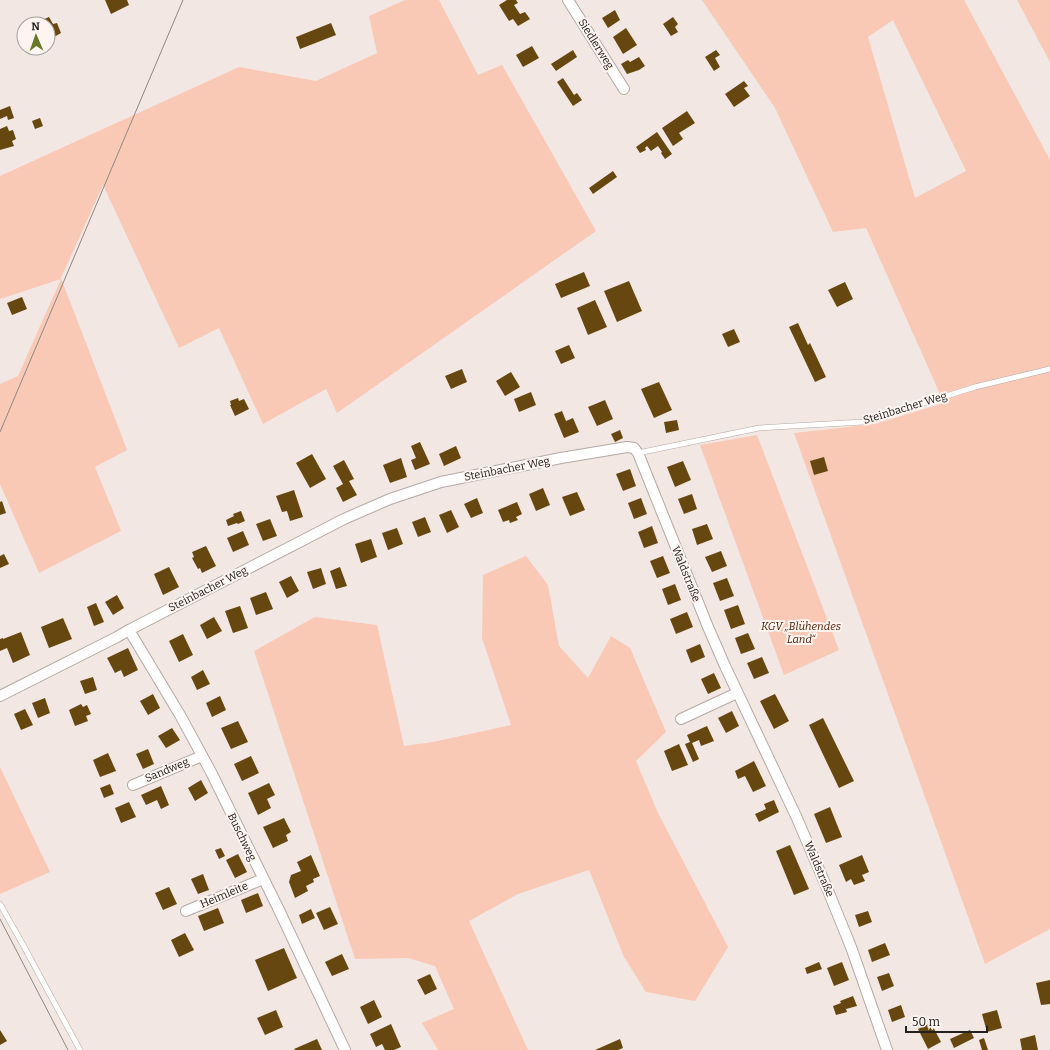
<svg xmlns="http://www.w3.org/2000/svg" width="1050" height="1050" viewBox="0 0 1050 1050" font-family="Bitter,serif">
	<rect width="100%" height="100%" fill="#f2e7e2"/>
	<g fill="#f9c9b6" fill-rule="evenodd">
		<path d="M 405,0 L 439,0 L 478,75 L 502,65 L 596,231 L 337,413 L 326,389 L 263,424 L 219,328 L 179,348 L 103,185 L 61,278 L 127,450 L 95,467 L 121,531 L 39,573 L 0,484 L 0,384 L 18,376 L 61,279 L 0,299 L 0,176 L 239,67 L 316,81 L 377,53 L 369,16 Z"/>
		<path d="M 702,0 L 964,0 L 1050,160 L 1050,929 L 985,964 L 794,433 L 875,424 L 944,403 L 866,228 L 833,232 L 775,108 ZM 893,20 L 966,171 L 915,198 L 868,37 Z"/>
		<path d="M 1017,0 L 1050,0 L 1050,62 Z"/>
		<path d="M 757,435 L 839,650 L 784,675 L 700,445 Z"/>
		<path d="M 526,556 L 548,585 L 559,646 L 588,678 L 611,636 L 630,648 L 666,732 L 636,761 L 658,813 L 728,947 L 695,1001 L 646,992 L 624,957 L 589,870 L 518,894 L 469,921 L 528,1050 L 438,1050 L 422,1023 L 454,1009 L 435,966 L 408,958 L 355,959 L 254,651 L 315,617 L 377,625 L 404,746 L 433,742 L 511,725 L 482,638 L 483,575 Z"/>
		<path d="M 0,767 L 50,872 L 0,894 Z"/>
	</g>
	<g fill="#674710">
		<path d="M 105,0 L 127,0 L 129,5 L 111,14 Z"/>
		<path d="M 507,0 L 516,0 L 518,3 L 514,5 L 520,14 L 525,12 L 530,19 L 518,26 L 513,19 L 509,21 L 499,5 Z"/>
		<path d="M 615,10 L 620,20 L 608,28 L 602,18 Z"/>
		<path d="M 49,17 L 53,24 L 57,23 L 61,33 L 54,37 L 53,34 L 48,36 L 48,24 L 33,24 Z"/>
		<path d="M 673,17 L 678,24 L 675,27 L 678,32 L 671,36 L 663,24 Z"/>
		<path d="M 331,23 L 336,35 L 300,49 L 296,37 Z"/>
		<path d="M 626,28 L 637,45 L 623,54 L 613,37 Z"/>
		<path d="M 532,46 L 539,58 L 523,67 L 516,55 Z"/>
		<path d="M 573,50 L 577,57 L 556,71 L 551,64 Z"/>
		<path d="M 716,50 L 720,55 L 715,58 L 720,67 L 714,71 L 705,57 Z"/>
		<path d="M 639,57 L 645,66 L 639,70 L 627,74 L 621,64 L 628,60 L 630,62 Z"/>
		<path d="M 563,78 L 574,95 L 577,93 L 582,100 L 573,106 L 557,82 Z"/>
		<path d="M 744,81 L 748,86 L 744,88 L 750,96 L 734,107 L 725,94 Z"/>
		<path d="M 10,106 L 14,118 L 8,120 L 7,116 L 0,119 L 0,110 Z"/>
		<path d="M 687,111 L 695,123 L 679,133 L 683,139 L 673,146 L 662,128 Z"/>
		<path d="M 40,118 L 43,126 L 35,129 L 32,121 Z"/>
		<path d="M 7,126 L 9,131 L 13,130 L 16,139 L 12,141 L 14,146 L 0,150 L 0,129 Z"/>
		<path d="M 657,132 L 672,154 L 665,159 L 661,153 L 662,152 L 658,146 L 651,151 L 647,146 L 645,148 L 646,150 L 640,153 L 636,147 Z"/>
		<path d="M 613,171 L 617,177 L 593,194 L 589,188 Z"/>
		<path d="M 584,272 L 590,286 L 561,298 L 555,284 Z"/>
		<path d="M 629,281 L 642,311 L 617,322 L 604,291 Z"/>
		<path d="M 845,282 L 853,299 L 837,307 L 828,290 Z"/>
		<path d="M 22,297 L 27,309 L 12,315 L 7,303 Z"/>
		<path d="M 595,300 L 607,327 L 588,335 L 577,308 Z"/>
		<path d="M 798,323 L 808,345 L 810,343 L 826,377 L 815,382 L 789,327 Z"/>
		<path d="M 734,329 L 740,342 L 728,347 L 722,334 Z"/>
		<path d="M 569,345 L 575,358 L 561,364 L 555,351 Z"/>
		<path d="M 462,369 L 467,382 L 451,389 L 445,376 Z"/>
		<path d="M 511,372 L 520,387 L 505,396 L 496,381 Z"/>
		<path d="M 659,382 L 672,410 L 654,418 L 641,389 Z"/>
		<path d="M 531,392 L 536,405 L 519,412 L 514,399 Z"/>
		<path d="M 238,398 L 239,401 L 244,399 L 249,409 L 235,416 L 230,405 L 231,405 L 230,401 Z"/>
		<path d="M 605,400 L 613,419 L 597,426 L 588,407 Z"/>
		<path d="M 562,411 L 566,421 L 573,418 L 579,432 L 564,438 L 554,414 Z"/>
		<path d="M 677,420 L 679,430 L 666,433 L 664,422 Z"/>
		<path d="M 620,430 L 623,438 L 615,442 L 611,434 Z"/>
		<path d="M 420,442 L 430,464 L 415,470 L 411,460 L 416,458 L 411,446 Z"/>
		<path d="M 456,446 L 461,458 L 444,466 L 439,454 Z"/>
		<path d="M 312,454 L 326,479 L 310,488 L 296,463 Z"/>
		<path d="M 824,457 L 828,471 L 814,475 L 810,461 Z"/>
		<path d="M 401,458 L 407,477 L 390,483 L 383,465 Z"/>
		<path d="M 344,460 L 354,479 L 349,481 L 357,495 L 343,502 L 336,488 L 343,484 L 333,466 Z"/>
		<path d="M 683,461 L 691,480 L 675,487 L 667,467 Z"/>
		<path d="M 630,469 L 636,486 L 623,491 L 616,474 Z"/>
		<path d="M 543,488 L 550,505 L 536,511 L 529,494 Z"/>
		<path d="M 294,490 L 303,517 L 290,521 L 287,511 L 282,512 L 276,496 Z"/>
		<path d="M 577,492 L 585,510 L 570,516 L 562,497 Z"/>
		<path d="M 692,494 L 697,509 L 684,514 L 678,499 Z"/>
		<path d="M 477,498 L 483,513 L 471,518 L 464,504 Z"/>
		<path d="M 641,498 L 647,514 L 634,519 L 628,503 Z"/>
		<path d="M 2,501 L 6,513 L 0,515 L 0,502 Z"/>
		<path d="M 517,502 L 522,514 L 516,517 L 518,520 L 510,523 L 509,520 L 503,522 L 498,510 Z"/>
		<path d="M 451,510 L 459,527 L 447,533 L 439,515 Z"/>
		<path d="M 241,511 L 245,521 L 238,524 L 237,523 L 228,526 L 226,520 L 234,516 L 233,514 Z"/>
		<path d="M 425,517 L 431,532 L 418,537 L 412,522 Z"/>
		<path d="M 270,519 L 277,536 L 263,541 L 256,524 Z"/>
		<path d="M 707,524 L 713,539 L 697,545 L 692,529 Z"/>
		<path d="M 652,526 L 658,543 L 644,548 L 638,532 Z"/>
		<path d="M 397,528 L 403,544 L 388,550 L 382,533 Z"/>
		<path d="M 243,531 L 249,545 L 233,552 L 227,538 Z"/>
		<path d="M 371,539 L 377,557 L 361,563 L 355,544 Z"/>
		<path d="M 206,546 L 216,566 L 202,573 L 200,568 L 198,569 L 192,558 L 194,557 L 192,552 Z"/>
		<path d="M 721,551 L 727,566 L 712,572 L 705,557 Z"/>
		<path d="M 4,554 L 9,564 L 0,568 L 0,556 Z"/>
		<path d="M 663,556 L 670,573 L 657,578 L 650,561 Z"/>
		<path d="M 169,567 L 179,587 L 163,595 L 154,574 Z"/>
		<path d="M 340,567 L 347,586 L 336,589 L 330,571 Z"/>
		<path d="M 321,568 L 326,584 L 313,589 L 307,572 Z"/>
		<path d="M 291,576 L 299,591 L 287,598 L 279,582 Z"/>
		<path d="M 727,578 L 734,596 L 720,601 L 713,583 Z"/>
		<path d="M 675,584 L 681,600 L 668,605 L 662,589 Z"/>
		<path d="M 266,592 L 273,609 L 256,615 L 250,598 Z"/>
		<path d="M 117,595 L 124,608 L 113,615 L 105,602 Z"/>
		<path d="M 96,603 L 104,622 L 94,626 L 87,607 Z"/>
		<path d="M 738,605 L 745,624 L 731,629 L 724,610 Z"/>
		<path d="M 240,606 L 248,628 L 233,633 L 225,611 Z"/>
		<path d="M 687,612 L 693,627 L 676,634 L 670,619 Z"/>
		<path d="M 214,617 L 222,631 L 207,639 L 200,625 Z"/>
		<path d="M 63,618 L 72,639 L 49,648 L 41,627 Z"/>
		<path d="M 21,632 L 30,655 L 13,663 L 7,648 L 0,651 L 0,639 L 3,638 L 3,639 Z"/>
		<path d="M 748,633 L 755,649 L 741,654 L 735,638 Z"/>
		<path d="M 183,634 L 193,655 L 179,662 L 169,641 Z"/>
		<path d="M 700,644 L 705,657 L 691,663 L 686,650 Z"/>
		<path d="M 128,648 L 138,670 L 124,677 L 121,670 L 115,673 L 107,658 Z"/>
		<path d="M 762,657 L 769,673 L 754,679 L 747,663 Z"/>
		<path d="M 203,670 L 210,684 L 197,690 L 191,677 Z"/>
		<path d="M 714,673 L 721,688 L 708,694 L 701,679 Z"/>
		<path d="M 93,677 L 97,690 L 85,694 L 80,681 Z"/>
		<path d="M 153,694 L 160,708 L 148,715 L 140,701 Z"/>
		<path d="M 775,694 L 789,721 L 774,729 L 760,701 Z"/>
		<path d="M 220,696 L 226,710 L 212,717 L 206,703 Z"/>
		<path d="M 45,698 L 50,713 L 38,718 L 32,703 Z"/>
		<path d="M 81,704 L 83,707 L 87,705 L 91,714 L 86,716 L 88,721 L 75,726 L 69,710 Z"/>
		<path d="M 25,709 L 33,725 L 21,730 L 14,714 Z"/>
		<path d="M 732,711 L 739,726 L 726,733 L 718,718 Z"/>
		<path d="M 823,718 L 854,781 L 839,788 L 809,725 Z"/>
		<path d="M 238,721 L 248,742 L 231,749 L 221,728 Z"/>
		<path d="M 707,726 L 714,741 L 701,746 L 699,740 L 692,743 L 699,759 L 693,762 L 685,744 L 690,742 L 687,735 Z"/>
		<path d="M 172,728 L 180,740 L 166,748 L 158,736 Z"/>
		<path d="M 679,744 L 688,765 L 672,771 L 664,751 Z"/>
		<path d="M 148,749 L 154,764 L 143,769 L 136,754 Z"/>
		<path d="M 108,753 L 116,771 L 100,777 L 93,760 Z"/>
		<path d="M 251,756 L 259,773 L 242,781 L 234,764 Z"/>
		<path d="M 754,761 L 766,786 L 753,792 L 745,776 L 738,779 L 735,771 Z"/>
		<path d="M 201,780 L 208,793 L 195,801 L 188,788 Z"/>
		<path d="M 269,783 L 275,795 L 267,799 L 271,808 L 258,815 L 248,793 Z"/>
		<path d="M 110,784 L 114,794 L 104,798 L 100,788 Z"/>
		<path d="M 161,786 L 169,805 L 161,809 L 157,800 L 146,805 L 141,795 Z"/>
		<path d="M 774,800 L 779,812 L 759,822 L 755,814 L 766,809 L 764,804 Z"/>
		<path d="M 129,802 L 136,817 L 121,823 L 115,808 Z"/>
		<path d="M 830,807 L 842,837 L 826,843 L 814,814 Z"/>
		<path d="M 284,818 L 291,832 L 286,835 L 288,841 L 273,848 L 263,827 Z"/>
		<path d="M 790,845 L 809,889 L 794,895 L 776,851 Z"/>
		<path d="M 221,848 L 225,856 L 219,859 L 215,850 Z"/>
		<path d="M 238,854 L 247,872 L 235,878 L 226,860 Z"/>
		<path d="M 311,855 L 320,876 L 313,879 L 314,882 L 306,886 L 308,891 L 295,898 L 289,882 L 291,875 L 301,871 L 297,862 Z"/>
		<path d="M 862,855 L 869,872 L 862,875 L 865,881 L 854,885 L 851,879 L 846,882 L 839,865 Z"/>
		<path d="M 203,874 L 209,890 L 198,894 L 191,879 Z"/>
		<path d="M 169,887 L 177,904 L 163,910 L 155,893 Z"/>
		<path d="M 258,893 L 263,906 L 246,913 L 241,900 Z"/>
		<path d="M 330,907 L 338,924 L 324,930 L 316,913 Z"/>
		<path d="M 218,908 L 224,923 L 204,931 L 198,916 Z"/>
		<path d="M 311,909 L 315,918 L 302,924 L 299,915 Z"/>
		<path d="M 868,911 L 872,922 L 859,927 L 855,915 Z"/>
		<path d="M 185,933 L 194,950 L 179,957 L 171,940 Z"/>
		<path d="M 885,943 L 890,955 L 872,962 L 868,950 Z"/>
		<path d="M 284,948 L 297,978 L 268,991 L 255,960 Z"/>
		<path d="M 342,954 L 349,969 L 332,976 L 325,962 Z"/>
		<path d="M 819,962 L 822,969 L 807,974 L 805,968 Z"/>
		<path d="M 842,962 L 849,980 L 834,986 L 827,968 Z"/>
		<path d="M 889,973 L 894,986 L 882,991 L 877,977 Z"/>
		<path d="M 430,974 L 437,989 L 425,995 L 417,980 Z"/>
		<path d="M 1050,980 L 1050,1004 L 1041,1005 L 1036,983 Z"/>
		<path d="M 853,996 L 857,1006 L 846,1009 L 847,1012 L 836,1015 L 833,1006 L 841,1003 L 840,1001 Z"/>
		<path d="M 374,1000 L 382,1017 L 368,1024 L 360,1007 Z"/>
		<path d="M 901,1005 L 905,1017 L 892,1022 L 888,1010 Z"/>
		<path d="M 276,1010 L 283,1027 L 265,1035 L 257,1018 Z"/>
		<path d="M 997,1010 L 1002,1028 L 987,1032 L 982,1014 Z"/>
		<path d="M 931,1023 L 941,1042 L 928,1049 L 918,1029 Z"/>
		<path d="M 391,1024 L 401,1047 L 394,1050 L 385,1050 L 382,1044 L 376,1047 L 370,1034 Z"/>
		<path d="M 0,1030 L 7,1041 L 0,1045 Z"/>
		<path d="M 970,1030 L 974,1038 L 954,1048 L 950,1039 Z"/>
		<path d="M 1035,1035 L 1038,1050 L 1022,1050 L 1020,1039 Z"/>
		<path d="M 984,1038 L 988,1050 L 982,1050 L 979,1040 Z"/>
		<path d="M 317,1039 L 322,1050 L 295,1050 L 294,1049 Z"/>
		<path d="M 620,1039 L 623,1048 L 618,1050 L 595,1050 Z"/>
	</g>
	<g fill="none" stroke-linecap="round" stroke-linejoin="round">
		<g stroke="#b4a9a5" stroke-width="6">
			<g id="lane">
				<path d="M 638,453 L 759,428 L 863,422 L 975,387 L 1050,369"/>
				<path d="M 0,904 L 22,943 L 80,1050"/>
			</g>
		</g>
		<g stroke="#b4a9a5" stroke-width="12">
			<g id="street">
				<path d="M 568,0 L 624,89"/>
				<path d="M 129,630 L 180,715 L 211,772 L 279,910 L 345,1050"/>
				<path d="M 0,696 L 117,637 L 129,630 L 344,519 L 390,499 L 441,482 L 561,458 L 627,447 L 634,448 L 638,453 L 708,627 L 725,666 L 796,816 L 827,888 L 851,947 L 887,1050"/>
				<path d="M 681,719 L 737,693"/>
				<path d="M 133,785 L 202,756"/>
				<path d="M 186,911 L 263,879"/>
			</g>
		</g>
		<use href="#lane" stroke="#fff" stroke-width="5"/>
		<use href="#street" stroke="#fff" stroke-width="10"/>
		<g stroke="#8f8784" stroke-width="1">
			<path d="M 0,432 L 183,0"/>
			<path d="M 0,919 L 68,1050"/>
		</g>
	</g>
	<g text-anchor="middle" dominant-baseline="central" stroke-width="4" stroke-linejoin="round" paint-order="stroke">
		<g font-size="11" fill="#24201f" stroke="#fff4f0">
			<text transform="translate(596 44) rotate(58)">Siedlerweg</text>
			<text transform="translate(905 408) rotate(-17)">Steinbacher Weg</text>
			<text transform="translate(507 469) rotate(-11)">Steinbacher Weg</text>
			<text transform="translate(686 574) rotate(68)">Waldstraße</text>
			<text transform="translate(208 589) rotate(-27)">Steinbacher Weg</text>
			<text transform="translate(167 770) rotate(-23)">Sandweg</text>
			<text transform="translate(242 837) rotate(64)">Buschweg</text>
			<text transform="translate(819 869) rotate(67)">Waldstraße</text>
			<text transform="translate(224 895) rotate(-23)">Heimleite</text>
		</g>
		<g font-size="11" font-style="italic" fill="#53230d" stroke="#fff4f0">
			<text x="801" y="626">KGV „Blühendes<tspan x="801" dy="13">Land“</tspan></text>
		</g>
	</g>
	<g transform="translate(36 36) rotate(358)"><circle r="19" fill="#fff4f0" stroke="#a79f9c"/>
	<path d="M0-3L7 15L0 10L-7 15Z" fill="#677826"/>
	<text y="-6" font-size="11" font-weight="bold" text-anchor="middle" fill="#24201f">N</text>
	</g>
	<path d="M906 1026v6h81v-6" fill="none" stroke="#24201f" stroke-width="2"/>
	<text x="912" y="1026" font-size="12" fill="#24201f" stroke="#fff4f0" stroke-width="3" paint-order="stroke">50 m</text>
</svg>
